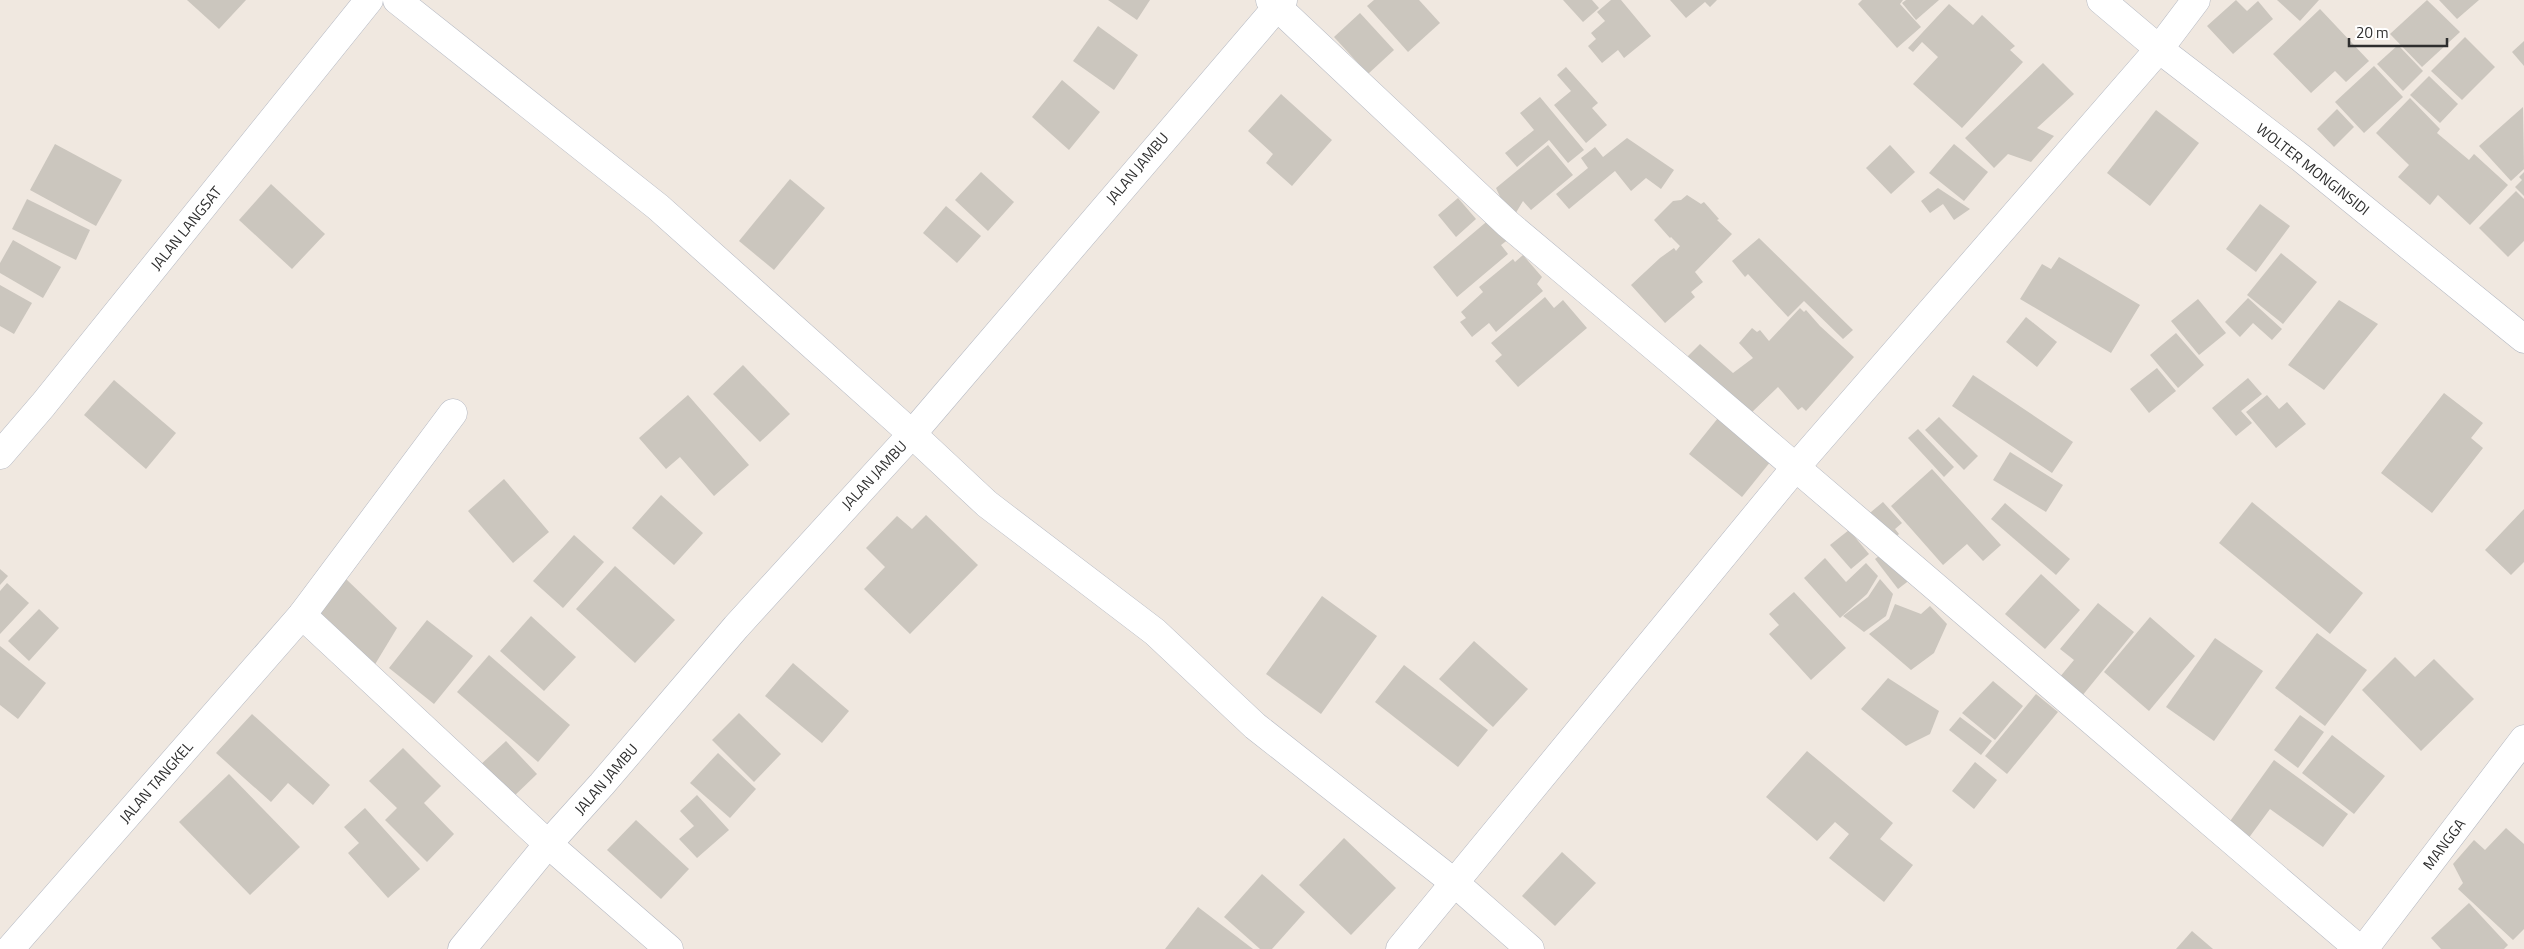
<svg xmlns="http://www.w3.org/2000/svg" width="2524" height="949" viewBox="0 0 2524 949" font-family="'Titillium Web',sans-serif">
	<rect width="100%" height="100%" fill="#f0e8e0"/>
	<g fill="#cbc6be">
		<path d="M 187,0 L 246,0 L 219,29 Z"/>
		<path d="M 1108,0 L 1150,0 L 1137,20 Z"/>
		<path d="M 1374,0 L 1419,0 L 1440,23 L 1408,52 L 1367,6 Z"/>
		<path d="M 1563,0 L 1592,0 L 1599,8 L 1583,22 Z"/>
		<path d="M 1611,0 L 1621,0 L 1651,36 L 1624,58 L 1618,50 L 1602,63 L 1588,46 L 1596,39 L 1591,33 L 1605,21 L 1597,12 Z"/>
		<path d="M 1670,0 L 1717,0 L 1710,7 L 1705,2 L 1686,18 Z"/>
		<path d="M 1862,0 L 1903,0 L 1900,4 L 1921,27 L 1897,48 L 1858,4 Z"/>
		<path d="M 1906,0 L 1939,0 L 1916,20 L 1902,3 Z"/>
		<path d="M 2236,0 L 2247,11 L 2258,1 L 2273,19 L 2233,54 L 2207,26 Z"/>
		<path d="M 2277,0 L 2319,0 L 2300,21 Z"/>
		<path d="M 2427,0 L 2460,32 L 2422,67 L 2390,34 Z"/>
		<path d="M 2439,0 L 2479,0 L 2457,19 Z"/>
		<path d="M 1949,4 L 1973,25 L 1982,15 L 2015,46 L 2010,50 L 2023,62 L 1962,128 L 1913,84 L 1938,57 L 1922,42 L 1913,52 L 1908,48 Z"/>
		<path d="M 2320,9 L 2369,61 L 2346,82 L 2335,71 L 2311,93 L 2273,54 Z"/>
		<path d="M 1360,13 L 1394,50 L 1368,74 L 1334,37 Z"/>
		<path d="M 1098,26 L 1138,55 L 1114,90 L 1073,61 Z"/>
		<path d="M 2465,37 L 2495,67 L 2462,100 L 2431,71 Z"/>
		<path d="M 2524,41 L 2524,66 L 2512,52 Z"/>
		<path d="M 2398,45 L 2423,71 L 2403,91 L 2377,64 Z"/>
		<path d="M 2043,63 L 2074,94 L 2037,128 L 2054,136 L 2031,162 L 2008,154 L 1994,168 L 1965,138 Z"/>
		<path d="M 2374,66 L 2403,97 L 2364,133 L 2335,102 Z"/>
		<path d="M 1566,67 L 1598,103 L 1592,108 L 1607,125 L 1586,143 L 1554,105 L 1571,91 L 1557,75 Z"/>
		<path d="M 2429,76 L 2458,104 L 2440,123 L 2410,95 Z"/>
		<path d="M 1062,80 L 1100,112 L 1069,150 L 1032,117 Z"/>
		<path d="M 1281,94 L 1332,140 L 1292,186 L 1266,163 L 1273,154 L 1248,131 Z"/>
		<path d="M 1540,97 L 1584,150 L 1568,163 L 1549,140 L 1517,167 L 1505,153 L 1534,130 L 1520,113 Z"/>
		<path d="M 2410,98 L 2440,129 L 2437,133 L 2469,160 L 2474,154 L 2508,185 L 2470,225 L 2438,195 L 2430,205 L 2398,177 L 2409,165 L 2376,133 Z"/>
		<path d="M 2523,107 L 2524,169 L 2511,181 L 2479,146 Z"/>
		<path d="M 2337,109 L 2354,127 L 2334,147 L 2317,129 Z"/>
		<path d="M 2156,110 L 2199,143 L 2150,206 L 2107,173 Z"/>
		<path d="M 1627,138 L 1674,170 L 1661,189 L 1646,178 L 1631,191 L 1615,171 L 1569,209 L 1556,194 L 1588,168 L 1581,158 L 1595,147 L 1603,157 Z"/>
		<path d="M 55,144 L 122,180 L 96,226 L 30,190 Z"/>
		<path d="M 1954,144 L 1988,172 L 1964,201 L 1929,173 Z"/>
		<path d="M 1548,145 L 1573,175 L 1531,210 L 1523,201 L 1511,221 L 1496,188 Z"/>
		<path d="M 1890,145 L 1915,172 L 1891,194 L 1866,168 Z"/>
		<path d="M 981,172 L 1014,202 L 988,231 L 955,200 Z"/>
		<path d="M 2524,172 L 2524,196 L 2515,187 L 2522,180 L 2519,177 Z"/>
		<path d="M 790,179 L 825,208 L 774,270 L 739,241 Z"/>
		<path d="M 271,184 L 325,234 L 292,269 L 239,220 Z"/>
		<path d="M 1938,188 L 1970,209 L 1954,220 L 1943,204 L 1930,213 L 1921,201 Z"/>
		<path d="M 2516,191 L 2524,199 L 2524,241 L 2508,257 L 2479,228 Z"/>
		<path d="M 1687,195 L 1701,204 L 1704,202 L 1719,219 L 1717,220 L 1732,234 L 1695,272 L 1703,282 L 1691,292 L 1695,297 L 1665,323 L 1631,285 L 1660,258 L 1674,248 L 1676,251 L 1680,246 L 1671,237 L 1670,238 L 1654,220 L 1673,201 L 1681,200 Z"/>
		<path d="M 1458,198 L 1476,219 L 1456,237 L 1438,215 Z"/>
		<path d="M 27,199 L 90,230 L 76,260 L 12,229 Z"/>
		<path d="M 2260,204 L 2290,226 L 2256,272 L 2226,249 Z"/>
		<path d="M 946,206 L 981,236 L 957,263 L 923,233 Z"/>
		<path d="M 1491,218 L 1509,239 L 1501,245 L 1508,254 L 1457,297 L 1433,267 Z"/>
		<path d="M 1759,238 L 1853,330 L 1843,339 L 1804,301 L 1788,317 L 1748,274 L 1745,277 L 1732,261 Z"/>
		<path d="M 13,240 L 61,267 L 43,298 L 0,273 L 0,263 Z"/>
		<path d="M 2281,253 L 2317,282 L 2283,324 L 2247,295 Z"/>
		<path d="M 1523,255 L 1542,277 L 1537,284 L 1543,291 L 1496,332 L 1489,323 L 1472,337 L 1460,322 L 1466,318 L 1461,312 L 1483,292 L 1479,287 L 1513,259 L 1515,262 Z"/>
		<path d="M 2059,257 L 2140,305 L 2111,353 L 2020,299 L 2042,264 L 2051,269 Z"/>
		<path d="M 0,285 L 32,303 L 14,334 L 0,326 Z"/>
		<path d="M 1545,297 L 1554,308 L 1563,300 L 1587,328 L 1518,387 L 1495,361 L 1502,355 L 1491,343 Z"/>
		<path d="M 2248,298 L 2282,329 L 2272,340 L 2253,323 L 2240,337 L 2225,322 Z"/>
		<path d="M 2198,299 L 2226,333 L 2199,355 L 2171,321 Z"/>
		<path d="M 2339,300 L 2378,324 L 2324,390 L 2288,365 Z"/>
		<path d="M 1800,308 L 1804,312 L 1806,310 L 1820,326 L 1854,357 L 1806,411 L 1802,407 L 1798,410 L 1778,387 L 1749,415 L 1684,360 L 1700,344 L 1733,373 L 1753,358 L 1739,343 L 1752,328 L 1757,332 L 1760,330 L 1769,341 Z"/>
		<path d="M 2026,317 L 2057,342 L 2037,367 L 2006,342 Z"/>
		<path d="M 2176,333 L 2204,365 L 2178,388 L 2150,355 Z"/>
		<path d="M 743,365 L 790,414 L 760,442 L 713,394 Z"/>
		<path d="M 2157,368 L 2176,391 L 2149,413 L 2130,389 Z"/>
		<path d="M 1973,375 L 2073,442 L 2052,473 L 1952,406 Z"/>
		<path d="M 2248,378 L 2262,394 L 2241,411 L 2252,423 L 2236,436 L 2212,408 Z"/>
		<path d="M 114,380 L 176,433 L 146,469 L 84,415 Z"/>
		<path d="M 2444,393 L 2483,423 L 2471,438 L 2483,448 L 2432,513 L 2381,473 Z"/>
		<path d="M 688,395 L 749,465 L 714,496 L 680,457 L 666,469 L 639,438 Z"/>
		<path d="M 2267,395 L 2279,409 L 2287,402 L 2306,424 L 2276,448 L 2246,412 Z"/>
		<path d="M 1939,417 L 1978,456 L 1964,470 L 1925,430 Z"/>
		<path d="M 1718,418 L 1771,461 L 1742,497 L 1689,454 Z"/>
		<path d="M 1918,429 L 1954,467 L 1944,477 L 1908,438 Z"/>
		<path d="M 2010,452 L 2063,485 L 2046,512 L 1993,480 Z"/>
		<path d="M 1932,469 L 2001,545 L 1983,561 L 1967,544 L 1943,565 L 1891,506 Z"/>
		<path d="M 504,479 L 549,532 L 513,563 L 468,511 Z"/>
		<path d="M 661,495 L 703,533 L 674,565 L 632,528 Z"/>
		<path d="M 1883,502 L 1902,523 L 1895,529 L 1899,534 L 1888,544 L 1865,517 Z"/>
		<path d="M 2252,502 L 2363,593 L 2330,634 L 2219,543 Z"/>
		<path d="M 2005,503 L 2070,559 L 2056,575 L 1991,519 Z"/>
		<path d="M 2524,509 L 2524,562 L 2511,575 L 2485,550 Z"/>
		<path d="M 926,515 L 978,565 L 910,634 L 864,589 L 885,567 L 866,548 L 897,516 L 912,529 Z"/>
		<path d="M 1849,530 L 1869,554 L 1851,569 L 1830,545 Z"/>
		<path d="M 574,535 L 604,562 L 563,608 L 533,581 Z"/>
		<path d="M 1888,549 L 1911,579 L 1898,589 L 1875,559 Z"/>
		<path d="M 1825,558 L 1846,582 L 1866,563 L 1878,576 L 1867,594 L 1840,618 L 1804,578 Z"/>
		<path d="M 615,566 L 675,620 L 635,663 L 576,609 Z"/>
		<path d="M 0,569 L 8,576 L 0,585 Z"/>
		<path d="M 2041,574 L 2080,610 L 2045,649 L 2005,614 Z"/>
		<path d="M 346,579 L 397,628 L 371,671 L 312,614 Z"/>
		<path d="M 1880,579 L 1893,594 L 1886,616 L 1864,632 L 1843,616 L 1868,597 Z"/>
		<path d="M 7,583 L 29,603 L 0,634 L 0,591 Z"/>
		<path d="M 1794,592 L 1846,648 L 1811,680 L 1769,634 L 1779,625 L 1769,614 Z"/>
		<path d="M 1322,596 L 1377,636 L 1321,714 L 1266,674 Z"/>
		<path d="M 2098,603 L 2134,632 L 2082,696 L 2059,678 L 2074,660 L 2060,649 Z"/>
		<path d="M 1895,604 L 1921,614 L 1930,606 L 1947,624 L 1934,653 L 1911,670 L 1869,634 L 1889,619 Z"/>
		<path d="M 39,609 L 59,628 L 29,661 L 8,641 Z"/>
		<path d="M 531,616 L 576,657 L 544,691 L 500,651 Z"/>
		<path d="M 2150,617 L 2195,656 L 2149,711 L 2104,672 Z"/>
		<path d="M 427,620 L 473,656 L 434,704 L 389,668 Z"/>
		<path d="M 2317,633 L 2367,670 L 2325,726 L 2275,688 Z"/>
		<path d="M 2215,638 L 2263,671 L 2214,741 L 2166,707 Z"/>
		<path d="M 1474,641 L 1528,689 L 1493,727 L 1439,679 Z"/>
		<path d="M 0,646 L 46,683 L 18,719 L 0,705 Z"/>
		<path d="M 489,655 L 570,725 L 538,762 L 457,692 Z"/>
		<path d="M 2395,657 L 2415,677 L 2434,659 L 2474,699 L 2421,751 L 2362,690 Z"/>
		<path d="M 793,663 L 849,711 L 822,743 L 765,696 Z"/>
		<path d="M 1404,665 L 1488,730 L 1458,767 L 1375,702 Z"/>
		<path d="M 1888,678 L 1939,711 L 1930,734 L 1906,746 L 1861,709 Z"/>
		<path d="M 1993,681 L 2023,706 L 1995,740 L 1962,713 Z"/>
		<path d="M 2036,694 L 2058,712 L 2007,774 L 1985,756 Z"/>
		<path d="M 739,713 L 781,754 L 754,782 L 712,740 Z"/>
		<path d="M 252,714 L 330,785 L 313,805 L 288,783 L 271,802 L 216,753 Z"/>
		<path d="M 2300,715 L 2324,732 L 2298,768 L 2274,750 Z"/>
		<path d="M 1960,717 L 1992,741 L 1981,755 L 1949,730 Z"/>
		<path d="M 2332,735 L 2385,776 L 2354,814 L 2302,773 Z"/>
		<path d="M 506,741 L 537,774 L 510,800 L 478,767 Z"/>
		<path d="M 403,748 L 441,786 L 424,803 L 454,834 L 427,862 L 385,820 L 397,808 L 369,781 Z"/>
		<path d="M 1807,751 L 1893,823 L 1880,839 L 1913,865 L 1884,902 L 1829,858 L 1849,834 L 1835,822 L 1817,841 L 1766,797 Z"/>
		<path d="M 718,753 L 756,789 L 730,818 L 690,783 Z"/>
		<path d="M 2274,760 L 2348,814 L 2323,847 L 2270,809 L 2248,839 L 2228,824 Z"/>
		<path d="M 1975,762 L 1997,780 L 1974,809 L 1952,791 Z"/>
		<path d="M 229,774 L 300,847 L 250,895 L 179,822 Z"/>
		<path d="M 697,795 L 729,830 L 697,858 L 679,839 L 694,826 L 680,811 Z"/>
		<path d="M 365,808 L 420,869 L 388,898 L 348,853 L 359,843 L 344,827 Z"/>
		<path d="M 636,820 L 689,869 L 661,899 L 607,850 Z"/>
		<path d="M 2506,828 L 2524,844 L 2524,929 L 2513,940 L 2458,889 L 2463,883 L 2453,864 L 2474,840 L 2485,850 Z"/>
		<path d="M 1344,838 L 1396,888 L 1351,935 L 1299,885 Z"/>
		<path d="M 1562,852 L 1596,883 L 1555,926 L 1522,896 Z"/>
		<path d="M 1262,874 L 1305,912 L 1272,949 L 1260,949 L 1224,917 Z"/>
		<path d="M 2469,903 L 2508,945 L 2504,949 L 2441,949 L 2431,938 Z"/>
		<path d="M 1198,907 L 1253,949 L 1165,949 Z"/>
		<path d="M 2192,931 L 2213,949 L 2176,949 Z"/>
	</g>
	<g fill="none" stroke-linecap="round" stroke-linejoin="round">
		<g stroke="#b4b8c2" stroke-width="29">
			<g id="minor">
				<path d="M 397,0 L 658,207 L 912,434 L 987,504 L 1155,632 L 1255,726 L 1456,884 L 1530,949"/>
				<path d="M 1270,0 L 1508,224 L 1676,365 L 2359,949"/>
				<path d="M 2101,0 L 2159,49 L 2301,158 L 2524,339"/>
				<path d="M 0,455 L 43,405 L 369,0"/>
				<path d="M 302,615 L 548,844 L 669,949"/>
				<path d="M 10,949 L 302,615 L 453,413"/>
				<path d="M 462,949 L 548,844 L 602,784 L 736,627 L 912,434 L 1283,0"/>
				<path d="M 1400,949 L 1795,468 L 2159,49 L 2196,0"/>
				<path d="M 2364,949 L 2524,739"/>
			</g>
		</g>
		<use href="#minor" stroke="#fff" stroke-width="28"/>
	</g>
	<g text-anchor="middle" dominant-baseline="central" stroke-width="4.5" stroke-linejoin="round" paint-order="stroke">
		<g font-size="15" fill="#2e2e2e" stroke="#fff">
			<text transform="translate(1137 168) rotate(-50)">JALAN JAMBU</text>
			<text transform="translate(2313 169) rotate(38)">WOLTER MONGINSIDI</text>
			<text transform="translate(186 228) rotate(-51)">JALAN LANGSAT</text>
			<text transform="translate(874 475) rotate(-47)">JALAN JAMBU</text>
			<text transform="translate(606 779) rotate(-49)">JALAN JAMBU</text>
			<text transform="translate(156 782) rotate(-49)">JALAN TANGKEL</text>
			<text transform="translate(2444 844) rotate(-53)">MANGGA</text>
		</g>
	</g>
	<path d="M2349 38v8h98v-8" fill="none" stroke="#2e2e2e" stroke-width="2.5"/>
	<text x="2356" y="38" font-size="15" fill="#2e2e2e" stroke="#ffffff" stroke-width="4" paint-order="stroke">20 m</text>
</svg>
